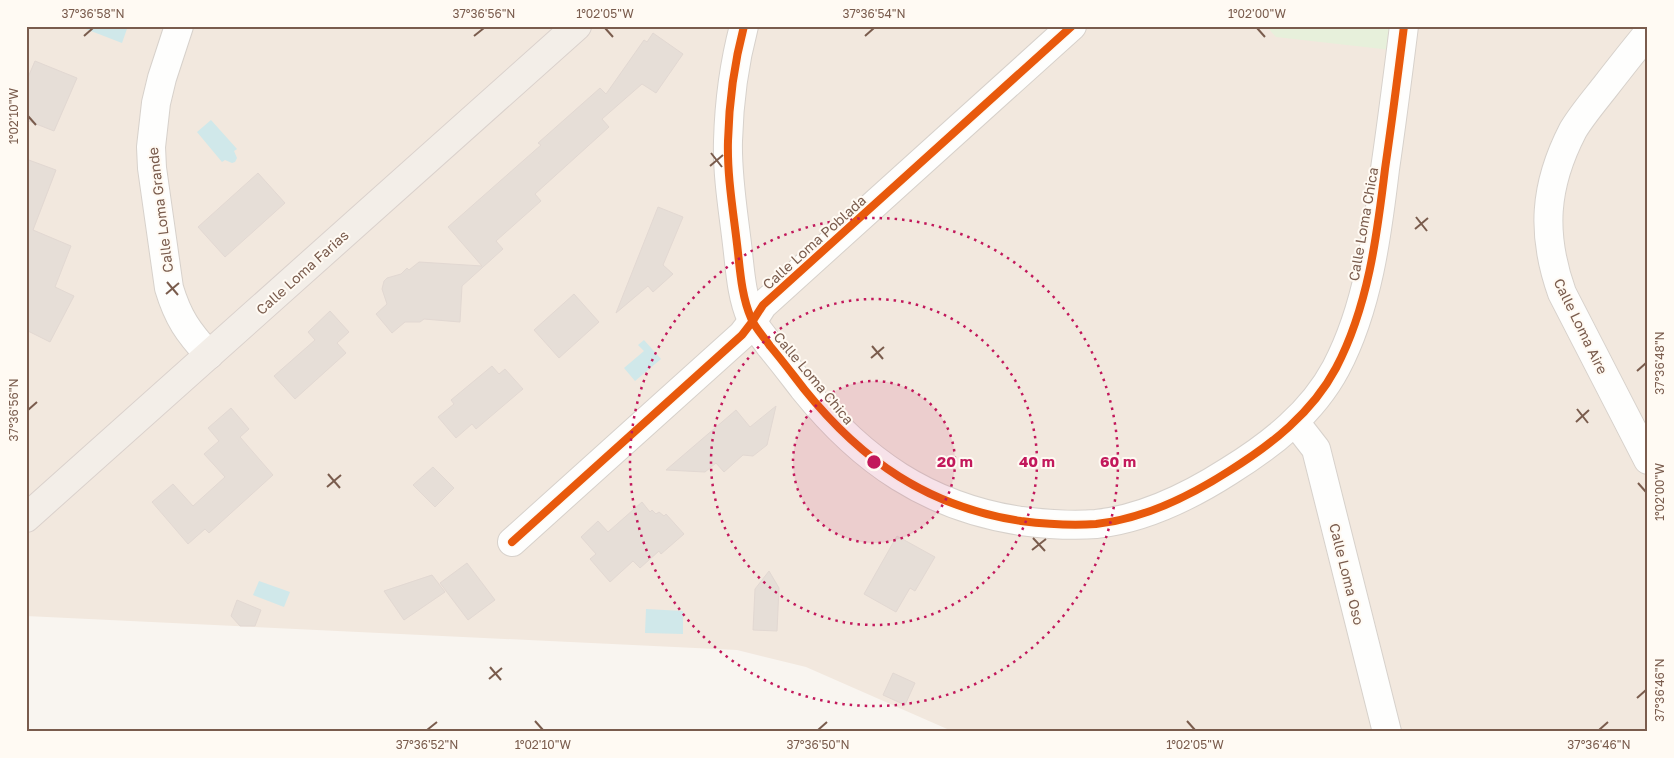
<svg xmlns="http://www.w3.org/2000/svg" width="1674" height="758" viewBox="0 0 1674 758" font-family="'Golos Text',sans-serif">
	<rect width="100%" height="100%" fill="#f9f5f0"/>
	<path fill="#f2e8de" d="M 30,26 L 1648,26 L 1648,732 L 954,732 L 806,667 L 737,650 L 26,616 L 26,35 Z"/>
	<path fill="#e7f0db" d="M 1266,26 L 1394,26 L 1391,50 L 1276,37 Z"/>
	<g fill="#d0e8ea">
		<path d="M 78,26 L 128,26 L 122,43 Z"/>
		<path d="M 211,120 L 237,149 L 234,151 L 237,158 L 235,162 L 232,163 L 225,160 L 222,162 L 197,132 Z"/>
		<path d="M 644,340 L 661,359 L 635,381 L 624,368 L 644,351 L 638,345 Z"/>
		<path d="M 259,581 L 290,592 L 284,607 L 253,595 Z"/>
		<path d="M 646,609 L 683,611 L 683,634 L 645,633 Z"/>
	</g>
	<g fill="#e6ded7" stroke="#e2d8d2">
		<path d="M 653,33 L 683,54 L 656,93 L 642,84 L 602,119 L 609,127 L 535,194 L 541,201 L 496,241 L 503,249 L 462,286 L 460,322 L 424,319 L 420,322 L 405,322 L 392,333 L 376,314 L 387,304 L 382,289 L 384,281 L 387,278 L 401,274 L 407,268 L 409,270 L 419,262 L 482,266 L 448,227 L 541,145 L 538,143 L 600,88 L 606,94 L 644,40 L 647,42 Z"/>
		<path d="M 35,61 L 77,78 L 54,131 L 26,120 L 26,82 Z"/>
		<path d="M 26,159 L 56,170 L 33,230 L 71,246 L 55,287 L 74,296 L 50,342 L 26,330 Z"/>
		<path d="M 258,173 L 285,203 L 225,257 L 198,227 Z"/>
		<path d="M 658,207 L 683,217 L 663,265 L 673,274 L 653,292 L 648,286 L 616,313 Z"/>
		<path d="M 574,294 L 599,322 L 559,358 L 534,330 Z"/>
		<path d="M 330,311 L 349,332 L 337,343 L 346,353 L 295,399 L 274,376 L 315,340 L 308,332 Z"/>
		<path d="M 492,366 L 499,374 L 505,369 L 523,389 L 476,429 L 472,424 L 456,438 L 438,417 L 454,404 L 451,400 Z"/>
		<path d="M 776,406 L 767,445 L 753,456 L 743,455 L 724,472 L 716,463 L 705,472 L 666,470 L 736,410 L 750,427 Z"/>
		<path d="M 231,408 L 249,429 L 240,437 L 273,475 L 209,533 L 205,529 L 188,544 L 152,502 L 173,484 L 193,506 L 225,477 L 204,454 L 219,441 L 208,428 Z"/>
		<path d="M 433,467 L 454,488 L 435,507 L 413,485 Z"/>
		<path d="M 642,502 L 650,512 L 652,510 L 656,514 L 659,512 L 664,516 L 666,514 L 684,534 L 661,554 L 659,551 L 640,568 L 633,561 L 610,582 L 590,559 L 596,554 L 581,537 L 598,521 L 608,532 Z"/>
		<path d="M 897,536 L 935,557 L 915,591 L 910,588 L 896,612 L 864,594 Z"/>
		<path d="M 467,563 L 495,600 L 468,620 L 440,583 Z"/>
		<path d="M 769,571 L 779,588 L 777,631 L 753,630 L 755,589 Z"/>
		<path d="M 432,575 L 445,592 L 404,620 L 384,591 Z"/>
		<path d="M 237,600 L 261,610 L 255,626 L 240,626 L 231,616 Z"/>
		<path d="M 893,673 L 915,683 L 905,705 L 883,695 Z"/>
	</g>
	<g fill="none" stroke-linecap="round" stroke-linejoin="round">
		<g stroke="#d7d1cb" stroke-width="30">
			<g id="minor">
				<path d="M 179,26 L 162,78 L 156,103 L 151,147 L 152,168 L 169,288 C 178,318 188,332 209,355"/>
				<path d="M 744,26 C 734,64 729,102 728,141 C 727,175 733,210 737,244 C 740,268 741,295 751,318 C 755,328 764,337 770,346 C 782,360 793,375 804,389 C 862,461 928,507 1021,521 C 1045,524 1071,526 1096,524 C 1143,519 1190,496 1229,471 C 1271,445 1312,413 1336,368 C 1368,307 1377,236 1385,169 C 1392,121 1398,74 1404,26"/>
				<path d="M 1648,33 C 1633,51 1619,69 1605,87 C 1594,101 1582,115 1573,130 C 1544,186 1541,234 1562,293 L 1648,460"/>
				<path d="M 1295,422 L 1316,449 L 1387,732"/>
				<path d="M 512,542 L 742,335 L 752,322 L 763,305 L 1072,26"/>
			</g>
		</g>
		<g stroke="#dad1cc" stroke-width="30">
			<path id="major" d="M 26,518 L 577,26"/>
		</g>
		<use href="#minor" stroke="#fefefd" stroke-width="28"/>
		<use href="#major" stroke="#f3eee8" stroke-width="28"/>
		<g stroke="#fffaf3" stroke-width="11">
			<g id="cycleway">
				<path d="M 744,26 C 734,64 729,102 728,141 C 727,175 733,210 737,244 C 740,268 741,295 751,318 C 755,328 764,337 770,346 C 782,360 793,375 804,389 C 862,461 928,507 1021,521 C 1045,524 1071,526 1096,524 C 1143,519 1190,496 1229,471 C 1271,445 1312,413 1336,368 C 1368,307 1377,236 1385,169 C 1392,121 1398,74 1404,26"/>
				<path d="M 512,542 L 742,335 L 752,322 L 763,305 L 1072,26"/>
			</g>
		</g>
		<use href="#cycleway" stroke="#e8590c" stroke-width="8"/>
	</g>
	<path fill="none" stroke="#7a5c4d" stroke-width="2" d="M 605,28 L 613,37M 1257,28 L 1265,37M 84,36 L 93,28M 474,36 L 484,28M 865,36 L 874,28M 28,116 L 36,125M 711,153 L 722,167M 710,166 L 723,155M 1416,217 L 1427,231M 1415,229 L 1428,218M 167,282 L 178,295M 166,294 L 179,283M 872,346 L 883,359M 871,358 L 884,347M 1637,371 L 1646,363M 1577,409 L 1588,423M 28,410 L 37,402M 1576,422 L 1589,410M 328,474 L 340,488M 1638,483 L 1646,492M 327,487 L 341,475M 1033,538 L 1045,551M 1032,550 L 1046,539M 490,667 L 501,680M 489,679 L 502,668M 1637,698 L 1646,690M 535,721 L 543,730M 1187,721 L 1195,730M 427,730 L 437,722M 818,730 L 827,722M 1599,730 L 1608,722"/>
	<circle cx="874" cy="462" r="81" fill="#c2185b" fill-opacity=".12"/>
	<g fill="none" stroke="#c2185b" stroke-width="2.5" stroke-dasharray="2.5 5">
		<circle cx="874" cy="462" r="81"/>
		<circle cx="874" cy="462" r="163"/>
		<circle cx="874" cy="462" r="244"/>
	</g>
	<g text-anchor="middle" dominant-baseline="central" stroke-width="4" stroke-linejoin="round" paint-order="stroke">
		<g font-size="14" fill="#7a5c4d" stroke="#fffaf3">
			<text transform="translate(160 210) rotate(-97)">Calle Loma Grande</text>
			<text transform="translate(1363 224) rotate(-80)">Calle Loma Chica</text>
			<text transform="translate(814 242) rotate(-42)">Calle Loma Poblada</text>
			<text transform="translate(302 272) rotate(-42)">Calle Loma Farias</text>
			<text transform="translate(1581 326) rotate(64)">Calle Loma Aire</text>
			<text transform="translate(814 378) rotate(50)">Calle Loma Chica</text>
			<text transform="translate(1347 574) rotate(76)">Calle Loma Oso</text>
		</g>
	</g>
	<circle cx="874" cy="462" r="8" fill="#c2185b" stroke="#fffaf3" stroke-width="2.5"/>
	<g font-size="15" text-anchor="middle" font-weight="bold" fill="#c2185b" stroke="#fffaf3" stroke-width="4" stroke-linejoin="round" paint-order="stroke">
		<text x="955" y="467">20 m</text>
		<text x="1037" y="467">40 m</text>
		<text x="1118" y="467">60 m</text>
	</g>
	<rect width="1674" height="758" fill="none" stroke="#fffaf3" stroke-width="55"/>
	<rect x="28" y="28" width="1618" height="702" fill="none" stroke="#7a5c4d" stroke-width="2"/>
	<g font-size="12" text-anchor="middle" fill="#7a5c4d">
		<text x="93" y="18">37°36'58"N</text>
		<text x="484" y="18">37°36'56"N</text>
		<text x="605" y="18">1°02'05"W</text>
		<text x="874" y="18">37°36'54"N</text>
		<text x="1257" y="18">1°02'00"W</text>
		<text transform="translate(14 116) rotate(-90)" y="4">1°02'10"W</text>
		<text transform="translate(1660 363) rotate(-90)" y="4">37°36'48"N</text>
		<text transform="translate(14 410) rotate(-90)" y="4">37°36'56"N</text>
		<text transform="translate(1660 492) rotate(-90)" y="4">1°02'00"W</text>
		<text transform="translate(1660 690) rotate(-90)" y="4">37°36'46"N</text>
		<text x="427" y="749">37°36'52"N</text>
		<text x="543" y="749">1°02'10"W</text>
		<text x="818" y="749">37°36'50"N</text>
		<text x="1195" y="749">1°02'05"W</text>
		<text x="1599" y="749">37°36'46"N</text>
	</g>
</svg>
